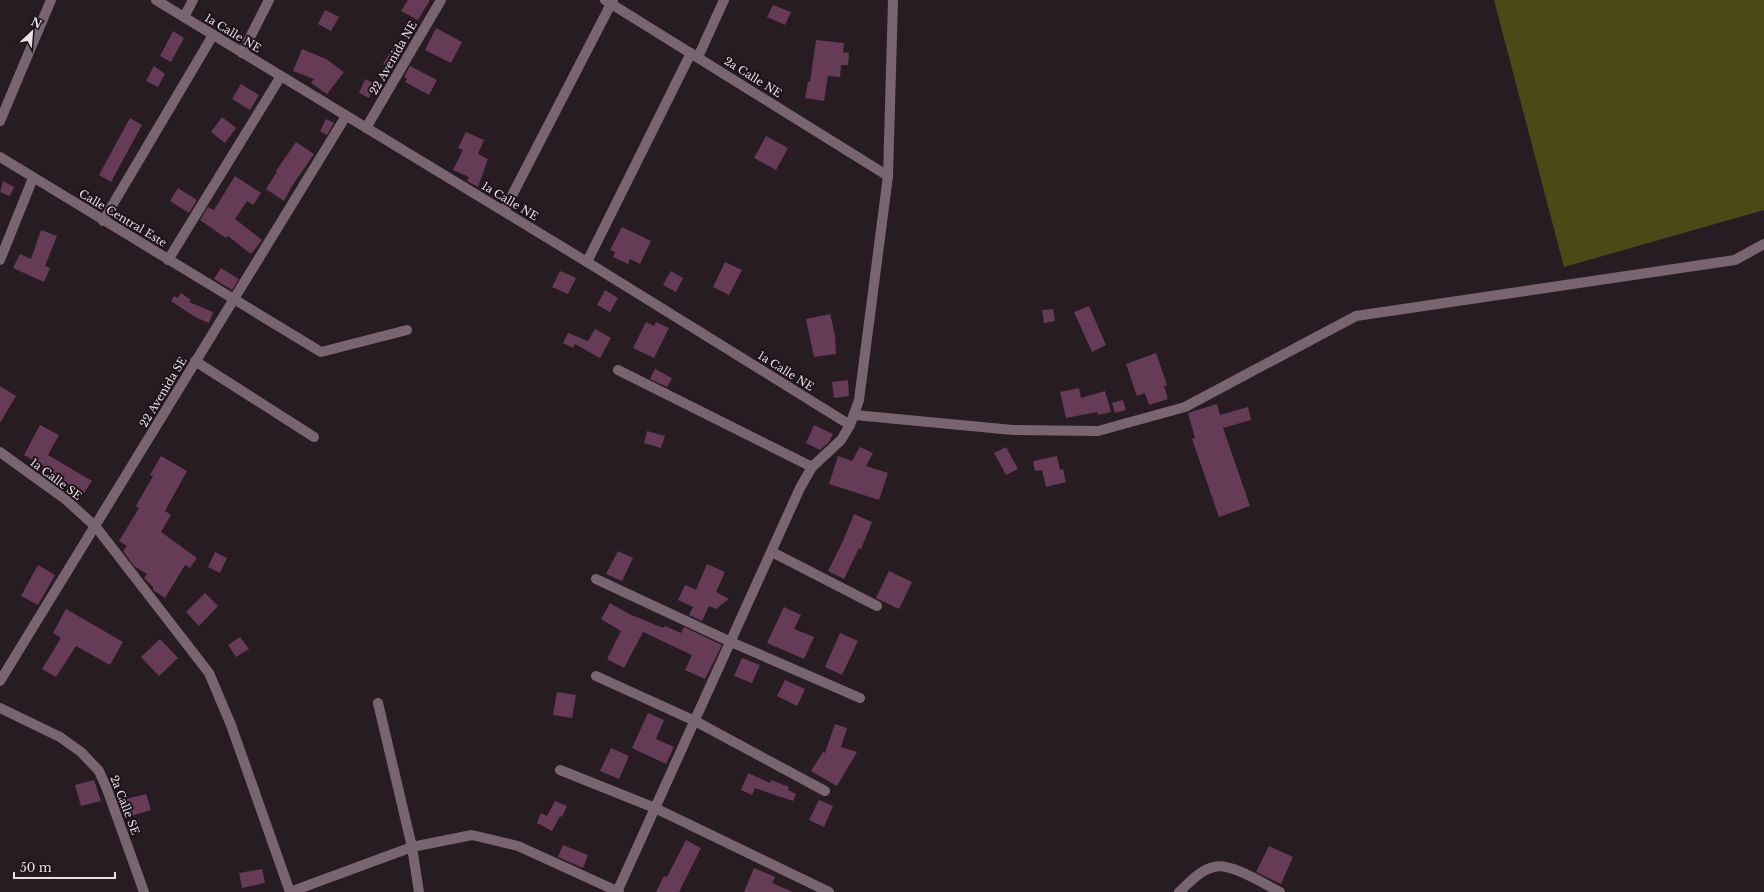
<svg xmlns="http://www.w3.org/2000/svg" width="1764" height="892" viewBox="0 0 1764 892" font-family="'Libre Baskerville',serif">
	<rect width="100%" height="100%" fill="#281c23"/>
	<path fill="#4d4917" d="M 1494,0 L 1764,0 L 1764,210 L 1564,267 Z"/>
	<g fill="#663b55">
		<path d="M 408,0 L 430,0 L 418,20 L 401,11 Z"/>
		<path d="M 773,5 L 791,12 L 785,25 L 767,17 Z"/>
		<path d="M 325,10 L 339,17 L 331,31 L 318,24 Z"/>
		<path d="M 436,28 L 462,42 L 451,63 L 425,50 Z"/>
		<path d="M 173,31 L 184,38 L 171,62 L 160,56 Z"/>
		<path d="M 816,40 L 844,43 L 843,52 L 849,53 L 848,65 L 841,65 L 840,77 L 828,76 L 824,101 L 805,98 L 808,82 L 810,82 Z"/>
		<path d="M 396,43 L 405,48 L 392,70 L 383,64 Z"/>
		<path d="M 302,49 L 326,59 L 344,72 L 327,94 L 311,83 L 314,79 L 293,71 Z"/>
		<path d="M 154,66 L 165,74 L 158,87 L 146,81 Z"/>
		<path d="M 410,66 L 437,80 L 429,95 L 405,82 L 407,79 L 404,77 Z"/>
		<path d="M 365,79 L 375,84 L 369,98 L 359,93 Z"/>
		<path d="M 241,84 L 259,95 L 250,110 L 232,99 Z"/>
		<path d="M 222,117 L 236,128 L 225,143 L 211,132 Z"/>
		<path d="M 130,118 L 142,125 L 111,182 L 99,175 Z"/>
		<path d="M 326,119 L 334,123 L 327,135 L 320,131 Z"/>
		<path d="M 466,132 L 484,140 L 478,154 L 488,159 L 478,187 L 467,181 L 469,177 L 453,170 L 463,150 L 458,148 Z"/>
		<path d="M 766,136 L 788,148 L 776,170 L 754,158 Z"/>
		<path d="M 296,142 L 314,154 L 292,186 L 284,201 L 266,189 L 277,172 L 276,171 Z"/>
		<path d="M 235,176 L 261,193 L 253,205 L 247,201 L 235,219 L 262,240 L 251,254 L 228,236 L 226,238 L 200,220 L 208,207 L 214,210 Z"/>
		<path d="M 3,181 L 14,187 L 10,196 L 0,192 Z"/>
		<path d="M 178,188 L 197,200 L 189,213 L 170,201 Z"/>
		<path d="M 622,227 L 651,241 L 640,264 L 630,259 L 628,264 L 613,257 L 615,252 L 610,250 Z"/>
		<path d="M 41,230 L 57,236 L 45,266 L 50,268 L 44,282 L 13,268 L 20,254 L 31,259 Z"/>
		<path d="M 725,262 L 742,270 L 729,295 L 713,287 Z"/>
		<path d="M 221,268 L 239,279 L 232,290 L 214,279 Z"/>
		<path d="M 560,271 L 576,278 L 568,294 L 552,287 Z"/>
		<path d="M 671,271 L 683,278 L 676,292 L 663,285 Z"/>
		<path d="M 605,290 L 618,298 L 610,312 L 597,305 Z"/>
		<path d="M 181,293 L 191,300 L 189,302 L 213,312 L 209,323 L 195,317 L 171,301 L 174,296 L 178,298 Z"/>
		<path d="M 1089,306 L 1106,345 L 1092,352 L 1074,312 Z"/>
		<path d="M 1053,309 L 1055,321 L 1044,323 L 1042,310 Z"/>
		<path d="M 830,314 L 835,335 L 836,354 L 814,357 L 806,319 Z"/>
		<path d="M 646,322 L 654,326 L 656,322 L 669,328 L 654,358 L 633,348 Z"/>
		<path d="M 595,329 L 611,338 L 600,358 L 575,344 L 573,348 L 563,343 L 568,333 L 588,341 Z"/>
		<path d="M 1156,353 L 1167,385 L 1164,386 L 1168,399 L 1149,405 L 1145,393 L 1137,396 L 1126,364 Z"/>
		<path d="M 655,369 L 672,378 L 667,387 L 650,379 Z"/>
		<path d="M 848,380 L 849,396 L 834,398 L 832,382 Z"/>
		<path d="M 0,386 L 16,396 L 0,423 Z"/>
		<path d="M 1079,388 L 1081,398 L 1105,391 L 1111,412 L 1098,415 L 1097,412 L 1066,418 L 1060,392 Z"/>
		<path d="M 1123,400 L 1126,410 L 1115,413 L 1112,403 Z"/>
		<path d="M 1217,404 L 1220,415 L 1248,407 L 1251,420 L 1223,428 L 1250,506 L 1219,517 L 1192,439 L 1195,438 L 1188,413 Z"/>
		<path d="M 40,425 L 59,435 L 48,455 L 92,481 L 84,493 L 42,468 L 44,466 L 24,455 Z"/>
		<path d="M 814,425 L 833,434 L 829,442 L 820,450 L 806,443 Z"/>
		<path d="M 647,431 L 665,436 L 661,448 L 644,443 Z"/>
		<path d="M 860,447 L 873,453 L 866,466 L 888,473 L 879,500 L 829,484 L 838,456 L 852,461 Z"/>
		<path d="M 1006,447 L 1018,469 L 1006,475 L 994,453 Z"/>
		<path d="M 161,456 L 187,471 L 165,511 L 171,515 L 161,532 L 197,558 L 190,568 L 185,565 L 165,598 L 153,590 L 153,587 L 144,578 L 147,574 L 134,566 L 123,551 L 127,546 L 119,541 L 139,508 L 136,506 L 153,476 L 150,475 Z"/>
		<path d="M 1057,456 L 1060,470 L 1063,469 L 1066,482 L 1046,487 L 1042,470 L 1035,471 L 1033,461 Z"/>
		<path d="M 854,514 L 872,522 L 861,549 L 859,548 L 844,579 L 828,571 L 843,541 Z"/>
		<path d="M 618,551 L 633,558 L 622,581 L 606,574 Z"/>
		<path d="M 215,552 L 227,558 L 220,573 L 208,567 Z"/>
		<path d="M 707,564 L 725,572 L 716,592 L 729,599 L 716,609 L 709,606 L 702,621 L 689,615 L 693,607 L 678,600 L 685,585 L 696,590 Z"/>
		<path d="M 38,565 L 55,575 L 38,605 L 21,596 Z"/>
		<path d="M 889,571 L 912,582 L 899,609 L 876,598 Z"/>
		<path d="M 205,593 L 218,606 L 199,626 L 186,612 Z"/>
		<path d="M 610,603 L 629,614 L 663,628 L 665,626 L 681,633 L 684,627 L 722,645 L 705,679 L 685,670 L 692,655 L 643,632 L 624,668 L 607,659 L 621,631 L 601,619 Z"/>
		<path d="M 784,607 L 801,615 L 794,629 L 814,637 L 804,659 L 767,643 Z"/>
		<path d="M 66,609 L 123,642 L 110,665 L 76,646 L 56,677 L 42,669 L 61,638 L 53,633 Z"/>
		<path d="M 840,633 L 858,641 L 842,675 L 825,667 Z"/>
		<path d="M 240,637 L 249,649 L 236,657 L 228,645 Z"/>
		<path d="M 160,639 L 178,658 L 159,676 L 141,657 Z"/>
		<path d="M 742,658 L 760,665 L 752,683 L 734,676 Z"/>
		<path d="M 785,680 L 805,689 L 797,706 L 777,696 Z"/>
		<path d="M 557,692 L 576,695 L 572,718 L 553,715 Z"/>
		<path d="M 648,713 L 664,720 L 656,739 L 674,747 L 666,764 L 632,748 Z"/>
		<path d="M 835,724 L 847,728 L 841,747 L 857,752 L 837,786 L 811,771 L 823,752 L 825,753 Z"/>
		<path d="M 611,748 L 629,756 L 619,779 L 600,771 Z"/>
		<path d="M 748,773 L 770,783 L 771,780 L 789,787 L 788,790 L 796,794 L 793,801 L 755,788 L 752,795 L 741,790 Z"/>
		<path d="M 94,780 L 101,801 L 81,806 L 75,785 Z"/>
		<path d="M 146,794 L 151,810 L 131,816 L 126,799 Z"/>
		<path d="M 819,800 L 833,806 L 824,827 L 809,820 Z"/>
		<path d="M 555,801 L 567,806 L 562,817 L 560,816 L 552,831 L 537,823 L 541,813 L 547,816 Z"/>
		<path d="M 686,840 L 701,848 L 679,892 L 656,892 L 664,876 L 667,877 Z"/>
		<path d="M 563,845 L 588,855 L 583,868 L 558,857 Z"/>
		<path d="M 1269,846 L 1293,857 L 1281,884 L 1256,872 Z"/>
		<path d="M 754,868 L 775,877 L 772,883 L 793,892 L 744,892 Z"/>
		<path d="M 262,869 L 265,883 L 242,888 L 239,873 Z"/>
	</g>
	<g fill="none" stroke-linecap="round" stroke-linejoin="round">
		<g stroke="#796570" stroke-width="10">
			<path d="M 156,0 L 587,262 L 850,425"/>
			<path d="M 605,0 L 888,176"/>
			<path d="M 184,17 L 193,0"/>
			<path d="M 242,53 L 269,0"/>
			<path d="M 698,57 L 724,0"/>
			<path d="M 0,121 L 51,0"/>
			<path d="M 366,128 L 441,0"/>
			<path d="M 0,157 L 321,352 L 407,330"/>
			<path d="M 504,211 L 613,0"/>
			<path d="M 103,221 L 213,35"/>
			<path d="M 0,260 L 33,178"/>
			<path d="M 168,260 L 281,76"/>
			<path d="M 587,262 L 691,53"/>
			<path d="M 195,361 L 314,437"/>
			<path d="M 618,370 L 812,467"/>
			<path d="M 855,415 L 1013,430 L 1098,431 L 1185,407 L 1356,316 L 1735,260 L 1764,244"/>
			<path d="M 0,452 L 65,499 L 96,527 L 209,673 L 231,725 L 290,892"/>
			<path d="M 772,552 L 877,606"/>
			<path d="M 596,579 L 731,642 L 860,698"/>
			<path d="M 596,676 L 695,721 L 825,791"/>
			<path d="M 0,681 L 346,116"/>
			<path d="M 378,703 L 412,847 L 419,892"/>
			<path d="M 0,708 L 60,737 L 81,752 L 99,771 L 107,789 L 144,892"/>
			<path d="M 560,770 L 655,808 L 829,892"/>
			<path d="M 290,892 L 412,847 L 472,835 L 518,846 L 619,892"/>
			<path d="M 617,892 L 800,488 L 812,467 L 841,440 L 850,425 L 859,400 L 888,176 L 893,0"/>
			<path d="M 1179,892 C 1189,883 1200,870 1214,867 C 1230,862 1264,884 1280,892"/>
		</g>
	</g>
	<g text-anchor="middle" dominant-baseline="central" stroke-width="4" stroke-linejoin="round" paint-order="stroke">
		<g font-size="11" fill="#e8e0e4" stroke="#1e131a">
			<text transform="translate(233 33) rotate(31)">1a Calle NE</text>
			<text transform="translate(393 58) rotate(-60)">22 Avenida NE</text>
			<text transform="translate(753 77) rotate(32)">2a Calle NE</text>
			<text transform="translate(510 201) rotate(31)">1a Calle NE</text>
			<text transform="translate(123 218) rotate(31)">Calle Central Este</text>
			<text transform="translate(786 371) rotate(32)">1a Calle NE</text>
			<text transform="translate(163 392) rotate(-59)">22 Avenida SE</text>
			<text transform="translate(56 479) rotate(37)">1a Calle SE</text>
			<text transform="translate(125 805) rotate(69)">2a Calle SE</text>
		</g>
	</g>
	<g transform="translate(32 32) rotate(26)" stroke="#1e131a" stroke-width="3" paint-order="stroke">
	<path d="M0-3L7 15L0 10L-7 15Z" fill="#e8e0e4"/>
	<text y="-6" font-size="11" font-weight="bold" text-anchor="middle" fill="#e8e0e4">N</text>
	</g>
	<path d="M14 872v6h101v-6" fill="none" stroke="#e8e0e4" stroke-width="2"/>
	<text x="20" y="872" font-size="12" fill="#e8e0e4" stroke="#1e131a" stroke-width="3" paint-order="stroke">50 m</text>
</svg>
